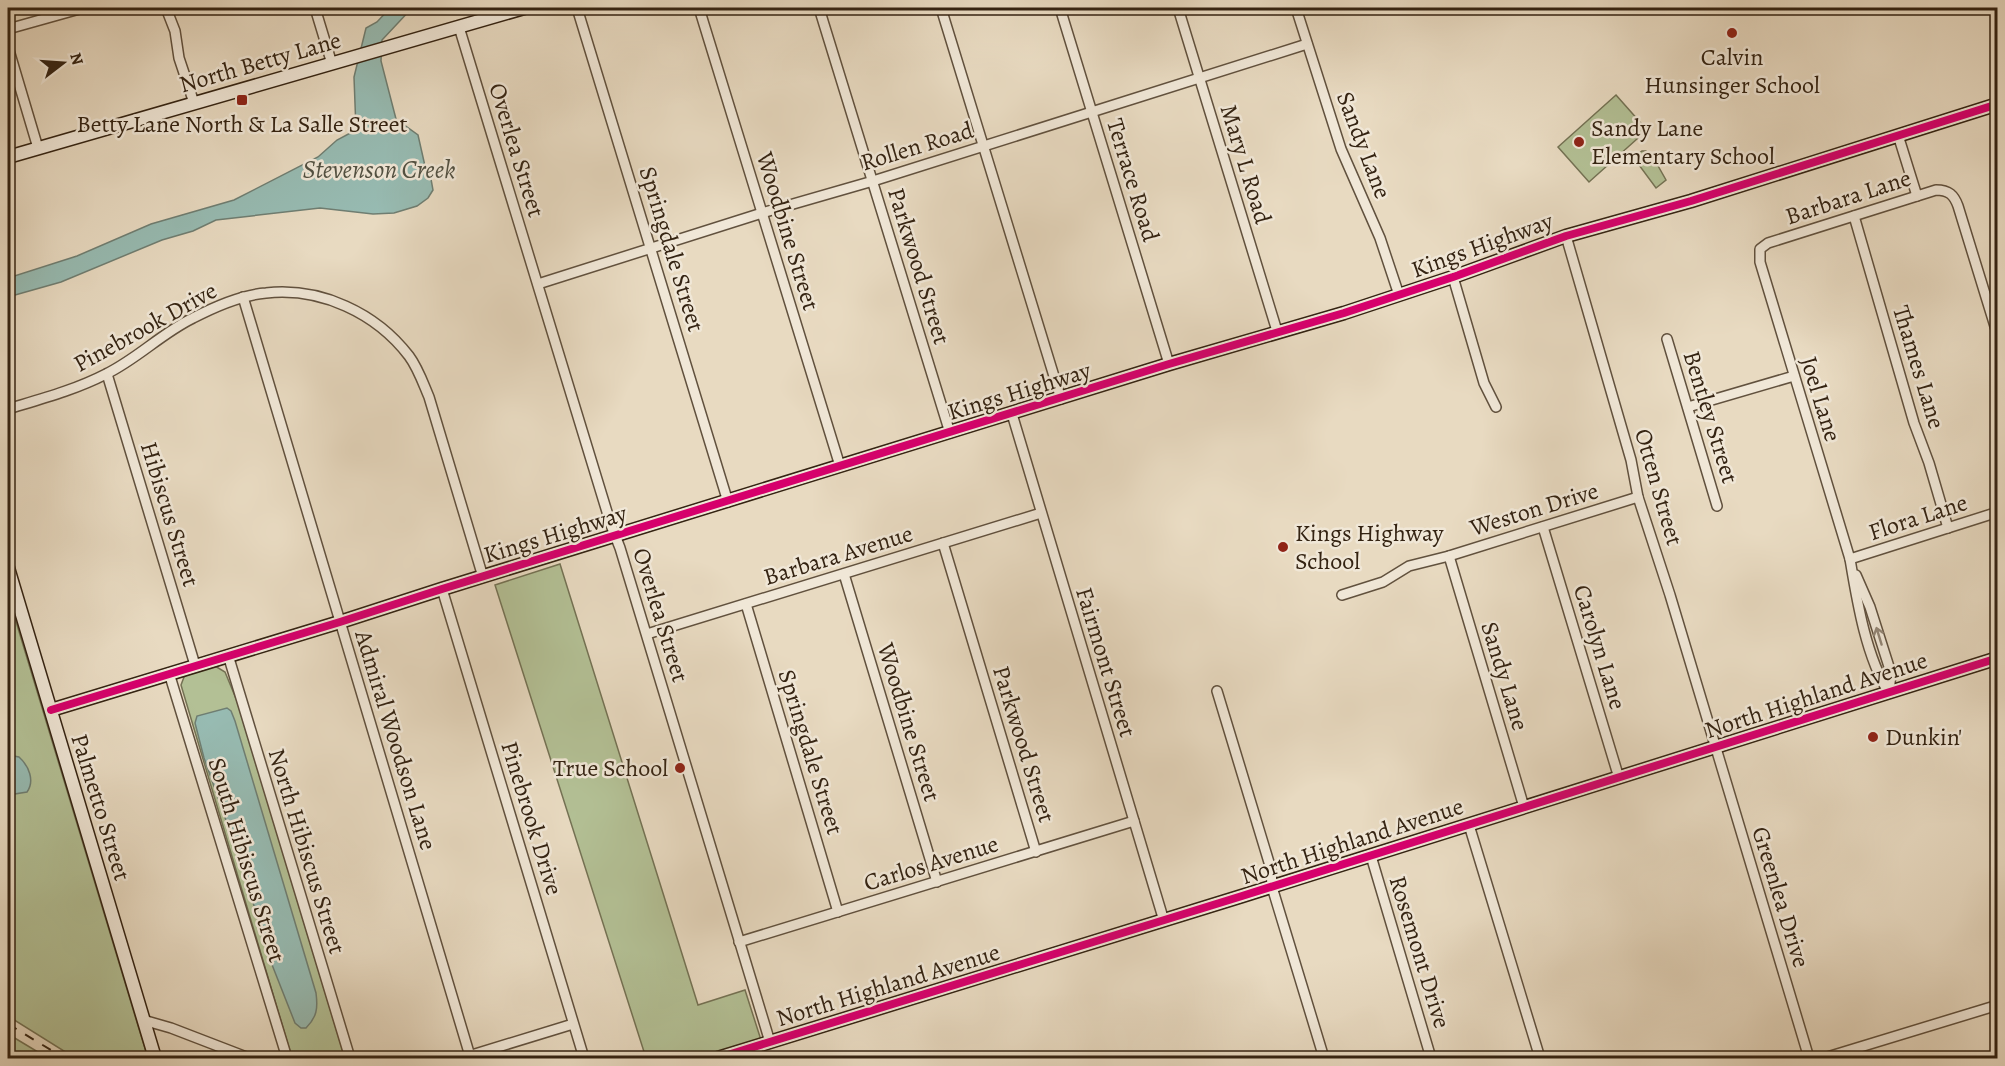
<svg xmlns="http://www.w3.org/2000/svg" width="2005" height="1066" viewBox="0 0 2005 1066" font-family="Alegreya,serif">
	<rect width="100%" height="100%" fill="#e8dac1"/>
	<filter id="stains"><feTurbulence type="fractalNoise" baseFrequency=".00333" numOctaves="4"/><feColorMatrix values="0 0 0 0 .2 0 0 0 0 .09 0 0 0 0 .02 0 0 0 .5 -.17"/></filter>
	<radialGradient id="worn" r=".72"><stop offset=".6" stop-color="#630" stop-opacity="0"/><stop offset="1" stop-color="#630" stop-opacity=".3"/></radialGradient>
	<g fill="#b3c095" stroke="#747254" stroke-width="1.5">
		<path d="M 1616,95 L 1647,130 L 1589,182 L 1558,147 Z"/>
		<path d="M 1642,151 L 1646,151 L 1653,157 L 1666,180 L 1656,188 L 1636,161 L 1635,156 Z"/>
		<path d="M 560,564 L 698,1005 L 745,990 L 761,1040 L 703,1058 L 646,1058 L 495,585 Z"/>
		<path d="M 8,595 L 139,1029 L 148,1058 L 75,1058 L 8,1016 Z"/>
		<path d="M 215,666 L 225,672 L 237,701 L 345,1058 L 292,1058 L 181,685 L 184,677 L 187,675 Z"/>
		<path d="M 8,1034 L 48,1058 L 8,1058 Z"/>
	</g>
	<g fill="#97bbb2" stroke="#6f7e72" stroke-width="1.5">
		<path d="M 390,8 L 412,8 L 382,40 L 381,61 L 396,119 L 418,135 L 425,166 L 431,179 L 433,190 L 428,198 L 417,206 L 394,213 L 373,214 L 320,208 L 216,220 L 193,231 L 162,240 L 61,282 L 8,297 L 8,278 L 77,256 L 151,224 L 234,200 L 318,157 L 337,140 L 356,130 L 354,77 L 366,28 L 377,22 Z"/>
		<path d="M 227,708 L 231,711 L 235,721 L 316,993 C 318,1008 317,1017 306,1028 L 301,1028 L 295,1023 L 267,952 L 245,874 L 204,758 L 195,723 L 197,716 Z"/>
		<path d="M 8,755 L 19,757 C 29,766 35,781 27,792 L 8,795 Z"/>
	</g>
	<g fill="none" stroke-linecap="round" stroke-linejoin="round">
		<g stroke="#61513e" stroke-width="12">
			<g id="street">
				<path d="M 166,8 L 175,31 L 179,58 L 194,103"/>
				<path d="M 315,8 L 332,64"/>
				<path d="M 577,8 L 728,502"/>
				<path d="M 699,8 L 840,466"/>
				<path d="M 819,8 L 950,433"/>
				<path d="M 941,8 L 1061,399"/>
				<path d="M 1060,8 L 1169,364"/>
				<path d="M 1178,8 L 1277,331"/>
				<path d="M 1296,8 L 1341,149 L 1380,238 L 1399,295"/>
				<path d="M 459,27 L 611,525 L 620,548 L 770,1042"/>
				<path d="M 8,29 L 83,8"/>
				<path d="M 8,47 L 38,148"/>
				<path d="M 1898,135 L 1917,196"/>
				<path d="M 1854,216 L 1914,423 L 1929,463 L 1948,528"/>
				<path d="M 1566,236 L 1631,460 L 1638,497 L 1670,595 L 1809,1058"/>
				<path d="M 1453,277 L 1484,383 L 1496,407"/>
				<path d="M 538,284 L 762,213 L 873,181 L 1307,44"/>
				<path d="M 243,297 L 470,1056"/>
				<path d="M 1667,339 L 1717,506"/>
				<path d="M 107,374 L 195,665"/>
				<path d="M 1688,407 L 1794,376"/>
				<path d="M 8,409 C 41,399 75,390 106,374 C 137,359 162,333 193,318 C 216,306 241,295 266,293 C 321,287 376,313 409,356 C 418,368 423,383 429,397 L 483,577"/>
				<path d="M 1012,414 L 1164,921"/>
				<path d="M 1543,527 L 1619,778"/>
				<path d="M 943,543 L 1036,852"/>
				<path d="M 1449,556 L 1524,807"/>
				<path d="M 1850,559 L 1998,512"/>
				<path d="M 844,574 L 937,882"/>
				<path d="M 1856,575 L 1870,607 L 1891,673 L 1889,693"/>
				<path d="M 442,589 L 584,1058"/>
				<path d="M 1342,595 L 1383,582 L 1409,566 L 1449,556 L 1638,497"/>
				<path d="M 746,604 L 838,912"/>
				<path d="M 647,634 L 1041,513"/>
				<path d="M 228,655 L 350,1058"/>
				<path d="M 169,673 L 287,1058"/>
				<path d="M 1217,691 L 1271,869 L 1272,887 L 1324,1058"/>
				<path d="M 1889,693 C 1866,657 1857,601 1850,559 L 1760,262 L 1760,249 L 1768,243 L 1936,190 C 1949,190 1954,195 1958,206 L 1998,336"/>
				<path d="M 1469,825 L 1540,1058"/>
				<path d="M 1371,856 L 1431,1058"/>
				<path d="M 739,942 L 1134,821"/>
				<path d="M 143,1020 L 171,1028 L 249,1058"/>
				<path d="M 462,1058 L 573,1024"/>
				<path d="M 1824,1058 L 1998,1005"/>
			</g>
		</g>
		<g stroke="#342312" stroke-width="15">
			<g id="secondary">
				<path d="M 8,157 L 524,8"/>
				<path d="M 8,568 L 155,1058"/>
				<path d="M 51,710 L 340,622 L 442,589 L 1169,364 L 1344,313 L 1453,277 L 1566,236 L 1691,201 L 1998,104"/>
				<path d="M 718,1058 L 1242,896 L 1998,658"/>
			</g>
		</g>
		<use href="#street" stroke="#f0e7d7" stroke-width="9"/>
		<use href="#secondary" stroke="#f0e7d7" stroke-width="12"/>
		<path stroke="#342312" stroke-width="2" stroke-dasharray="10 10" stroke-linecap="butt" d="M 8,1024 L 64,1058"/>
		<g stroke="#f0e7d7" stroke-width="11">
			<g id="cycleway">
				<path d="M 51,710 L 340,622 L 442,589 L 1169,364 L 1344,313 L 1453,277 L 1566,236 L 1691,201 L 1998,104"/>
				<path d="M 718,1058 L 1242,896 L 1998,658"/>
			</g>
		</g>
		<use href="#cycleway" stroke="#d6006c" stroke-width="8"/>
	</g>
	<defs><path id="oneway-shaft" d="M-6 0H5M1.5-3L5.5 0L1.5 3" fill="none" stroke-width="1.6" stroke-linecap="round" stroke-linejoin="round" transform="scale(1.5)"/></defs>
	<use stroke="#928574" href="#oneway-shaft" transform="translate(1879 636) rotate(-107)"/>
	<g fill="#8f2418" stroke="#f0e7d7" stroke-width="2">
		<circle cx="1732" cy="33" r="6"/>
		<rect x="236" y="94" width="12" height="12" rx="3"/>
		<circle cx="1579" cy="142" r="6"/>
		<circle cx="1283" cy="547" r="6"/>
		<circle cx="1873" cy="737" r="6"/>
		<circle cx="680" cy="768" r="6"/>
	</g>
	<g text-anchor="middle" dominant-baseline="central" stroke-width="5" stroke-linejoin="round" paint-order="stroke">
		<g font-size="24" fill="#342312" stroke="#f0e7d7" text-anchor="start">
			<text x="1732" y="57" text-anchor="middle">Calvin<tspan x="1732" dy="28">Hunsinger School</tspan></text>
			<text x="242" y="124" text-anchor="middle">Betty Lane North &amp; La Salle Street</text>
			<text x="1591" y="128">Sandy Lane<tspan x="1591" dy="28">Elementary School</tspan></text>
			<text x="1295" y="533">Kings Highway<tspan x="1295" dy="28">School</tspan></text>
			<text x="1885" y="737">Dunkin'</text>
			<text x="668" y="768" text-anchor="end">True School</text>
		</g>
		<g font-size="24" fill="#342312" stroke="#f0e7d7">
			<text transform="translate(260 62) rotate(-16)">North Betty Lane</text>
			<text transform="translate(1364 145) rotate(69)">Sandy Lane</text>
			<text transform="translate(917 146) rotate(-17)">Rollen Road</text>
			<text transform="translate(517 150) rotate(73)">Overlea Street</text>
			<text transform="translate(1246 164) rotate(73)">Mary L Road</text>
			<text transform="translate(1133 180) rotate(73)">Terrace Road</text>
			<text transform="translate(1848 197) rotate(-18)">Barbara Lane</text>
			<text transform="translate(788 231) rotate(73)">Woodbine Street</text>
			<text transform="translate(1482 245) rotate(-20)">Kings Highway</text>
			<text transform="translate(672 249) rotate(73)">Springdale Street</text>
			<text transform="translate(919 266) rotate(73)">Parkwood Street</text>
			<text transform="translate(145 327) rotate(-29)">Pinebrook Drive</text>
			<text transform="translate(1919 367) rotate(73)">Thames Lane</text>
			<text transform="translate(1019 391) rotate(-17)">Kings Highway</text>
			<text transform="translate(1821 399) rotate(73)">Joel Lane</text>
			<text transform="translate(1711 417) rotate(73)">Bentley Street</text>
			<text transform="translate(1659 487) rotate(74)">Otten Street</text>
			<text transform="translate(1534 509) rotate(-17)">Weston Drive</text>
			<text transform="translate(170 514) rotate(73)">Hibiscus Street</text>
			<text transform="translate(1918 517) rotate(-18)">Flora Lane</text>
			<text transform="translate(555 534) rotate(-17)">Kings Highway</text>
			<text transform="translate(838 555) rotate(-17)">Barbara Avenue</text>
			<text transform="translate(661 615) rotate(73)">Overlea Street</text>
			<text transform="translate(1600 647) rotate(73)">Carolyn Lane</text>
			<text transform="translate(1106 662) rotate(73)">Fairmont Street</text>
			<text transform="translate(1505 676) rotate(73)">Sandy Lane</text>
			<text transform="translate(1816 695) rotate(-18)">North Highland Avenue</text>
			<text transform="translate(909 722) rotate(73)">Woodbine Street</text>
			<text transform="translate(396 740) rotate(73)">Admiral Woodson Lane</text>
			<text transform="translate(1024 744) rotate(73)">Parkwood Street</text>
			<text transform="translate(811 752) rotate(73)">Springdale Street</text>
			<text transform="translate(101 807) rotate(73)">Palmetto Street</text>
			<text transform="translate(532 818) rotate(73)">Pinebrook Drive</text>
			<text transform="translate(1352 841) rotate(-18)">North Highland Avenue</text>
			<text transform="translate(307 851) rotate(73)">North Hibiscus Street</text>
			<text transform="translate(247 860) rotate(73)">South Hibiscus Street</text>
			<text transform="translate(931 863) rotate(-17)">Carlos Avenue</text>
			<text transform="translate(1781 897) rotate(73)">Greenlea Drive</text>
			<text transform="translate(1420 952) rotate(73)">Rosemont Drive</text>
			<text transform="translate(888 985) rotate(-17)">North Highland Avenue</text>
		</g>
		<g font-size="26" font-style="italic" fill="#525142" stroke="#f0e7d7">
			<text x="379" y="169">Stevenson Creek</text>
		</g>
	</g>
	<rect width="2005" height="1066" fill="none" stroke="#e8dac1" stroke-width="30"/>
	<rect x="9" y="9" width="1987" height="1048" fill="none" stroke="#342312" stroke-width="3"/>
	<rect x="15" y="15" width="1975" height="1036" fill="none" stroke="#342312" stroke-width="1.5"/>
	<g transform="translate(63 63) rotate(73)" stroke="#f0e7d7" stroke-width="4.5" paint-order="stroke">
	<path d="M0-4.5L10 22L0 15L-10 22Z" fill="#342312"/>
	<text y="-9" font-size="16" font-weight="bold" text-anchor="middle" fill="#342312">N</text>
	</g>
	<rect width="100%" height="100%" filter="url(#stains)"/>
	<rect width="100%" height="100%" fill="url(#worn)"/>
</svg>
